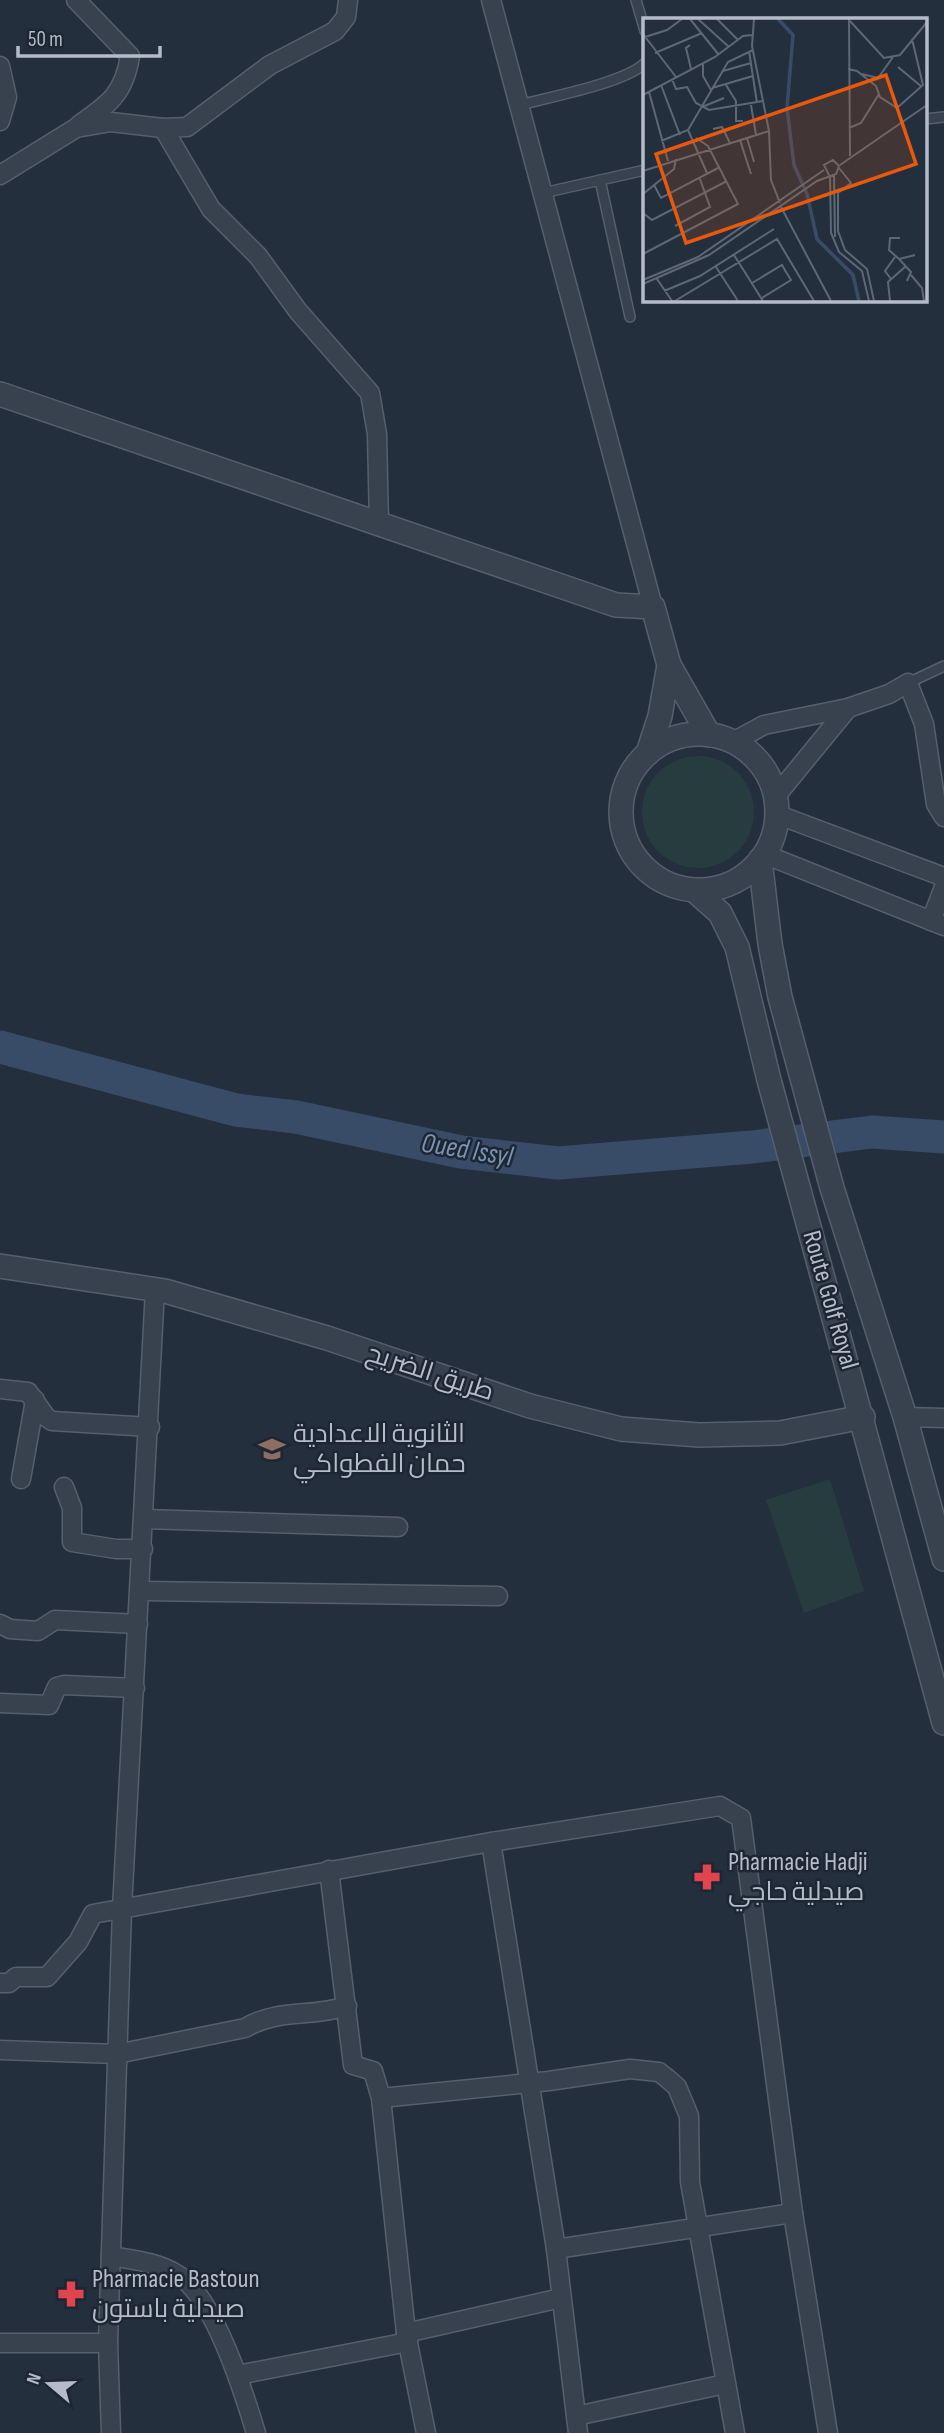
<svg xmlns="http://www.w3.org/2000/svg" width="944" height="2433" viewBox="0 0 944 2433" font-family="'Sofia Sans Condensed',Cairo,sans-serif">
	<rect width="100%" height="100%" fill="#242f3e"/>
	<g fill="#263c3f">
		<circle cx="698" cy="812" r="56"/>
		<path d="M 830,1479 L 864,1591 L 804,1613 L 766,1500 Z"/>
	</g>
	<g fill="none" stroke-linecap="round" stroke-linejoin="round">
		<path stroke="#394c67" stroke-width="33" d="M 0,1047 L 236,1110 L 296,1117 L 461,1152 L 558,1163 L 752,1147 L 872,1132 L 944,1137"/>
		<g stroke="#565f6c" stroke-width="12">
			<g id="service">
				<path d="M 636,0 L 645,31"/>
				<path d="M 520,105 C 549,97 625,83 645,63"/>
				<path d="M 925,119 L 944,117"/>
				<path d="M 600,180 L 630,317"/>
				<path d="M 543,193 L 645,170"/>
				<path d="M 908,683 L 944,666"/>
			</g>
		</g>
		<g stroke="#565f6c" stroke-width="21">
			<g id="minor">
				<path d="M 76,0 L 130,56 C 124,94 109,104 79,125"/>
				<path d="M 491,0 L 653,607"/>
				<path d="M 0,66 L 7,97 L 0,121"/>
				<path d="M 163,128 L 211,209 L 258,256 L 298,311 L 370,393 L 377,434 L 379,524"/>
				<path d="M 0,175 L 76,128 L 111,122 L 163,128 L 187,127 L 270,65 L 335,31 L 346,17 L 348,0"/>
				<path d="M 733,742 L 764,725 L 848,708 L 889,694 L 908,683 L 924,724 L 936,804 L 944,817"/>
				<path d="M 775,797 L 848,708"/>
				<path d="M 776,814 L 944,877"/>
				<path d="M 764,854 L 944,926"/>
				<path d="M 931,921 L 944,887"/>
				<path d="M 0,1389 L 28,1392 L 46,1417 L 52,1421 L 150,1427"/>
				<path d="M 905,1417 L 944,1418"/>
				<path d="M 21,1479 L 35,1400"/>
				<path d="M 64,1487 L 72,1508 L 72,1542 L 116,1549 L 143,1549"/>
				<path d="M 144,1519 L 398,1527"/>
				<path d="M 140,1591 L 498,1596"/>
				<path d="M 0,1624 L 10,1629 L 38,1631 L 55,1620 L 138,1624"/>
				<path d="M 0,1703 L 49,1705 L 57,1687 L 64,1685 L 135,1688"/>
				<path d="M 491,1842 L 556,2249 L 578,2433"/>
				<path d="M 329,1870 L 353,2065 L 373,2071 L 381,2098 L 406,2333 L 426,2433"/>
				<path d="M 0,1983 L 9,1983 L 16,1977 L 47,1977 L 78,1942 L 93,1914 L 491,1842 L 720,1806 L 741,1818 L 793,2213 L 828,2433"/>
				<path d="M 0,2050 L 117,2054 L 245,2028 C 279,2008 311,2018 347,2006"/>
				<path d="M 381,2098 L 549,2081 L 630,2069 L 659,2072 L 668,2079 L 677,2087 L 689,2116 L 690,2182 L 735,2433"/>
				<path d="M 556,2249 L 793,2213"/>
				<path d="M 111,2256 C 134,2260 158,2262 178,2275 C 214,2297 244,2393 256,2433"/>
				<path d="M 406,2333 L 561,2298"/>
				<path d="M 0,2343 L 108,2343"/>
				<path d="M 238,2375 L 408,2342"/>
				<path d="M 576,2416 L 725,2384"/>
				<path d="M 111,2433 L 108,2343 L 122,1909 L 155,1289"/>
			</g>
		</g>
		<g stroke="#565f6c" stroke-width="26">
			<g id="tertiary">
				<path d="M 0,394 L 616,605 L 653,607 L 669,665 L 709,735"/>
				<circle cx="699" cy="812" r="78"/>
				<path d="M 648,753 L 660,716 L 669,665"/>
				<path d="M 760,860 L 770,944 L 780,997 L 832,1188 L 905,1417 L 944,1559"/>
				<path d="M 694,890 L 720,913 L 737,947 L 769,1080 L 944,1723"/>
				<path d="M 0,1266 L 165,1291 L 327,1338 L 530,1406 L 621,1429 L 699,1435 L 780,1433 L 863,1417"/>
			</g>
		</g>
		<use href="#service" stroke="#38414e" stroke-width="9"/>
		<use href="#minor" stroke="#38414e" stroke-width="18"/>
		<use href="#tertiary" stroke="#38414e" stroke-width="23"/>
	</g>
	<defs>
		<g id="school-bare" transform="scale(2.1)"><path d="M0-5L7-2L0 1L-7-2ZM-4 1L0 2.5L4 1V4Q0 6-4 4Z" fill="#8d6e63" stroke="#1d2633" stroke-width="2.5" paint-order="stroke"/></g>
		<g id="pharmacy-bare" transform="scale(2.1)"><path d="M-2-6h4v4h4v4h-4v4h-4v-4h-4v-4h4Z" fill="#e0444e" stroke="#1d2633" stroke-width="2.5" paint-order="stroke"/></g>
	</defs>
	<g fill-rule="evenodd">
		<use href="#school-bare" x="272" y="1449"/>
		<use href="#pharmacy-bare" x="707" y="1877"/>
		<use href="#pharmacy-bare" x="71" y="2294"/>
	</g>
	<g text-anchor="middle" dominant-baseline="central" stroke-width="5" stroke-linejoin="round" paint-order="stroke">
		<g font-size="26" fill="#b4bcc9" stroke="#1d2633">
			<text transform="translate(830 1300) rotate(74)">Route Golf Royal</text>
			<text transform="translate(430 1373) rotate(18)">طريق الضريح</text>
		</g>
		<g font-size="26" fill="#b4bcc9" stroke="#1d2633" text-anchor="start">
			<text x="293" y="1434">الثانوية الاعدادية<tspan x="293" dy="30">حمان الفطواكي</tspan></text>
			<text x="728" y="1862">Pharmacie Hadji<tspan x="728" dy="30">صيدلية حاجي</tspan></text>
			<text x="92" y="2279">Pharmacie Bastoun<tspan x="92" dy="30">صيدلية باستون</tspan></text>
		</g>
		<g font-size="28" font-style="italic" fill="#7c92b1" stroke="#1d2633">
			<text transform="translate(467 1150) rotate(9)">Oued Issyl</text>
		</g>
	</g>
	<g transform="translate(643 18)">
		<rect width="284" height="284" fill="#242f3e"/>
		<path fill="none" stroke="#394c67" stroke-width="3.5" d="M 135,1 L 150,17 L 144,90 L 151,147 L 164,176 L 174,221 L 210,257 L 216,283"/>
		<path fill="none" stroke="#5e6776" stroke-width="2" d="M 47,1 L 76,37M 55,1 L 86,29M 74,1 L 95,22M 111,1 L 109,28 L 126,113 L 128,162 L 137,185M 206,1 L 207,138M 206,2 L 241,40 L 257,37 L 284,4M 0,16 L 33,59M 2,19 L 24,12 L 39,1M 47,27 L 43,30 L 48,51M 106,33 L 114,85M 12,35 L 59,15M 60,45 L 60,58 L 68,72M 255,49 L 279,69M 205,51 L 214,53 L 233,68 L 237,79 L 254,90 L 280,67 L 269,21M 80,53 L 108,45M 219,56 L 235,60 L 250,39M 29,61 L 33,71 L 44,69 L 53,85 L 66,92 L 120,83M 18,67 L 37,117M 83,67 L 93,83 L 93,103 L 100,103M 69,70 L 110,58M 6,74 L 25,143M 0,77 L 72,39 L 100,18 L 109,17M 108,87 L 113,117M 59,89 L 81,80M 206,110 L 218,105 L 236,76M 70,111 L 79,109 L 87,125M 45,112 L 64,155M 104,120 L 111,144M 97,122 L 108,156M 18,123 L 45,112 L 85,44 L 110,32M 197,147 L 284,87M 196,150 L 208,165 L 195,175 L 195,213 L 202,232 L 224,251 L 231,283M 0,153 L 126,113M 187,157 L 188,215 L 196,234 L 219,253 L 226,283M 191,157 L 192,219M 11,167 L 18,180 L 77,149M 0,176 L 31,151 L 33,141M 138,189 L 188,283M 0,195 L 9,202 L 84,163M 32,208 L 67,189 L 57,161M 0,236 L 95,186 L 65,128 L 53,120M 91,237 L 120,283M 256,241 L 246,232 L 247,220 L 257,220M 73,249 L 95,283M 268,257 L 279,270 L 281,283M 14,261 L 29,283M 248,261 L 242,253 L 252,239M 0,262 L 55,239 L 181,152M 264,263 L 268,254 L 256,241 L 272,237M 109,265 L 139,247 L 143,254 L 148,262 L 119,280M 0,266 L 66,237 L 174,163 L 193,156 L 196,148 L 190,142 L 181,147 L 186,157M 21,273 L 57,258 L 131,211M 32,283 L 134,221 L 171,283M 247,283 L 245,264 L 263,248"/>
		<path fill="#e8590c" fill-opacity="0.15" stroke="#e8590c" stroke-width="3.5" d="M 243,57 L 273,146 L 43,225 L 13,136 Z"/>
		<rect width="284" height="284" fill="none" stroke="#b4bcc9" stroke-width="3.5"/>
	</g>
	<g transform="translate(49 2384) rotate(289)" stroke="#1d2633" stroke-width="5" paint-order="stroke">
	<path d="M0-5L12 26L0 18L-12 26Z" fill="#b4bcc9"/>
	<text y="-10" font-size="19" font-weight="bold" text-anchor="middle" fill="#b4bcc9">N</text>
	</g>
	<path d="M18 46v10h142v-10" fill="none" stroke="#b4bcc9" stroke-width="3.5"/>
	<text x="28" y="46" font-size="21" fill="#b4bcc9" stroke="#1d2633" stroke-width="5" paint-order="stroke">50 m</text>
</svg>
